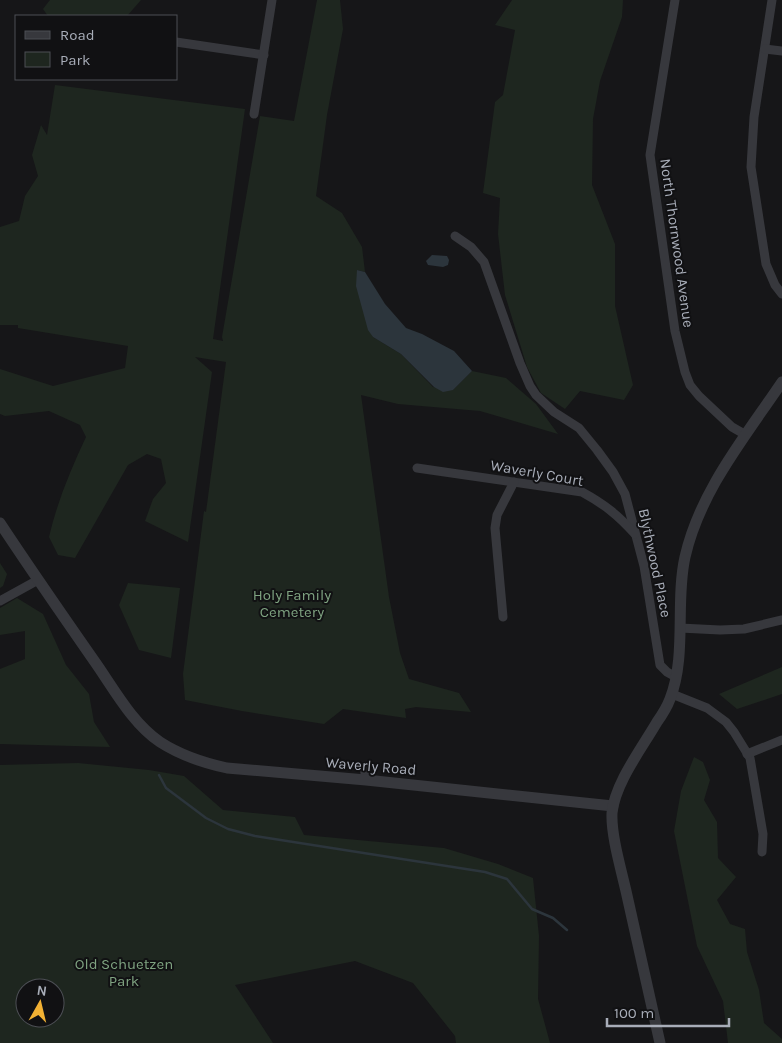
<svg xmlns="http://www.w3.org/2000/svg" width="782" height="1043" viewBox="0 0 782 1043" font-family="Karla,sans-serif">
	<rect width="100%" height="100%" fill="#161618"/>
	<g fill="#1e261f" fill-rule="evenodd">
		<path d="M 50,0 L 141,0 L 127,16 L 48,16 L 43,9 Z"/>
		<path d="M 317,0 L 340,0 L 343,29 L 327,115 L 316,196 L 342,213 L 362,247 L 365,272 L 357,270 L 373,337 L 401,354 L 433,387 L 453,390 L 472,371 L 506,378 L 536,404 L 558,434 L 480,411 L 398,404 L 361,395 L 389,597 L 400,653 L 409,679 L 459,693 L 471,712 L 416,707 L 405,709 L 406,718 L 343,709 L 324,724 L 242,711 L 185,700 L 183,674 L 204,511 L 206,512 L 226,362 L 195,357 L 212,372 L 188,542 L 145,521 L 153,499 L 166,483 L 161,459 L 147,454 L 128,465 L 75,558 L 58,555 L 49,537 C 57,502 71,469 86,437 L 80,425 L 49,411 L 5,416 L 0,414 L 0,369 L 53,386 L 125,368 L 128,346 L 18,328 L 18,325 L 0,325 L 0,227 L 19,221 L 25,196 L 38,176 L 32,155 L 41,125 L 47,135 L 55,85 L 245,109 L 213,339 L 223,341 L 222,337 L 260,116 L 294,121 Z"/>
		<path d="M 512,0 L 623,0 L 622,17 L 600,81 L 593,119 L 592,185 L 615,244 L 615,306 L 633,385 L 624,400 L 580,391 L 565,409 L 541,393 L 527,367 L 505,295 L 498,234 L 500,198 L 483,193 L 495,102 L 503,95 L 515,30 L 495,25 Z"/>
		<path d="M 0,563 L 7,574 L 3,586 L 0,588 Z"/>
		<path d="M 128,583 L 180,588 L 171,658 L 139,650 L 119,605 Z"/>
		<path d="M 17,598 L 43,614 L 66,665 L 89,694 L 94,722 L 110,747 L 0,744 L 0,669 L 25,659 L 25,631 L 0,635 L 0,608 Z"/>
		<path d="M 782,667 L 782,694 L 737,709 L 719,694 Z"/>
		<path d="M 694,757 L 703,762 L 710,780 L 704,800 L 717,822 L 718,858 L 736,877 L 717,900 L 730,924 L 745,929 L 747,952 L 759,990 L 764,1023 L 782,1039 L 782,1043 L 728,1043 L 723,1001 L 697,946 L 674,831 L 681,791 Z"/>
		<path d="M 78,763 L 149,770 L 184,776 L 223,810 L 295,817 L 304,835 L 444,848 L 498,864 L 533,878 L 539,936 L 538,999 L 550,1043 L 456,1043 L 455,1036 L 413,983 L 355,961 L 235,985 L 273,1043 L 0,1043 L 0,765 ZM 25,988 L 55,988 L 55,1018 L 25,1018 Z"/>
	</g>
	<g fill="#2c353c">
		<path d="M 432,255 L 447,256 L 449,260 L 448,265 L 443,267 L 428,265 L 426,261 Z"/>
		<path d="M 357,270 L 365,272 L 385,304 L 406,328 L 422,334 L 454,351 L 472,371 L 453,390 L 443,392 L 434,387 L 401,354 L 373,337 L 368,330 L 356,286 Z"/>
	</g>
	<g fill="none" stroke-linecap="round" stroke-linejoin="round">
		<path stroke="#2c353c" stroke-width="2.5" d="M 159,775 L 166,788 L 206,818 L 228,829 L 255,836 L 485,872 L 507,879 L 532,909 L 553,918 L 567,930"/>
		<g stroke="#37383d" stroke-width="9">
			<path d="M 675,0 L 650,155 L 675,331 L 685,372 L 690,385 L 699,396 L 732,427 L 746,435"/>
			<path d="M 772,0 L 754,117 L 751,167 L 766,264 L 775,285 L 782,294"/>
			<path d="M 176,42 L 264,55"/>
			<path d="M 765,49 L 782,51"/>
			<path d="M 254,114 L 272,0"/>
			<path d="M 455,236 L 471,247 L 484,262 L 520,363 L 530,386 L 536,395 L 554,412 L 579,428 L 597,450 L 613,472 L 625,494 L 644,566 L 660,665 L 667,672 L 676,677"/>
			<path d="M 417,468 L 582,492 C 604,504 618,515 635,534"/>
			<path d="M 0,601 L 38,580"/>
			<path d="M 503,617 L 495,528 L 497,515 L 514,482"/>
			<path d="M 680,628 L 720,630 L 744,629 L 782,620"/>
			<path d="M 672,694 L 707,708 L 726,722 L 734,732 L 750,758 L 763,834 L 762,852"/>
			<path d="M 747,754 L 782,740"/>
			<path d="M 364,766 L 366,780"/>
		</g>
		<g stroke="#37383d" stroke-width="11">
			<path d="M 0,523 C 31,570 63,616 95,662 C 114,689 132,723 160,742 C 180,755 204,763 227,768 L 366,780 L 613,806"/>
			<path d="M 660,1043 C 649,992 637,942 626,891 C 621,869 611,835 612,813 C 615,783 642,748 657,722 C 662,715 667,707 670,699 C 687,655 675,602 685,557 C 700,491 745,437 782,382"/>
		</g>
	</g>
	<g text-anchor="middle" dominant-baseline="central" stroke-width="4" stroke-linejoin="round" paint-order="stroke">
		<g font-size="15" fill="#a8adb8" stroke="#111113">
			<text transform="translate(677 243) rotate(82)">North Thornwood Avenue</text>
			<text transform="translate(537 473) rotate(10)">Waverly Court</text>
			<text transform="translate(655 563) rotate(78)">Blythwood Place</text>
			<text transform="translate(371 766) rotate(5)">Waverly Road</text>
		</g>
		<g font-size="15" fill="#7fa381" stroke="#111113">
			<text x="292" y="595">Holy Family<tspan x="292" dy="17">Cemetery</tspan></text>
			<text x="124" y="964">Old Schuetzen<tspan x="124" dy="17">Park</tspan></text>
		</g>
	</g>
	<rect x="15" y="15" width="162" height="65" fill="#111113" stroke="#4d4f55"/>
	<rect x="25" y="31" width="25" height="8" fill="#37383d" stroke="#4d4f55"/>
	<text x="60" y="40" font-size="15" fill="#a8adb8">Road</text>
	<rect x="25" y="52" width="25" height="15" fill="#1e261f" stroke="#4d4f55"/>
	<text x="60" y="65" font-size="15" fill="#a8adb8">Park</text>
	<g transform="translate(40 1003) rotate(8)"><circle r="24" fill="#111113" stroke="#4d4f55"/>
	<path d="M0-4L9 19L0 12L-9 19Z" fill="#f2b134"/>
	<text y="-8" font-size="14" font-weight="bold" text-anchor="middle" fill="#a8adb8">N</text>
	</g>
	<path d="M607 1018v8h122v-8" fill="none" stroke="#a8adb8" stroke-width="2.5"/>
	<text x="614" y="1018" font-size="15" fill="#a8adb8" stroke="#111113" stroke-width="4" paint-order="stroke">100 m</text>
</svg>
